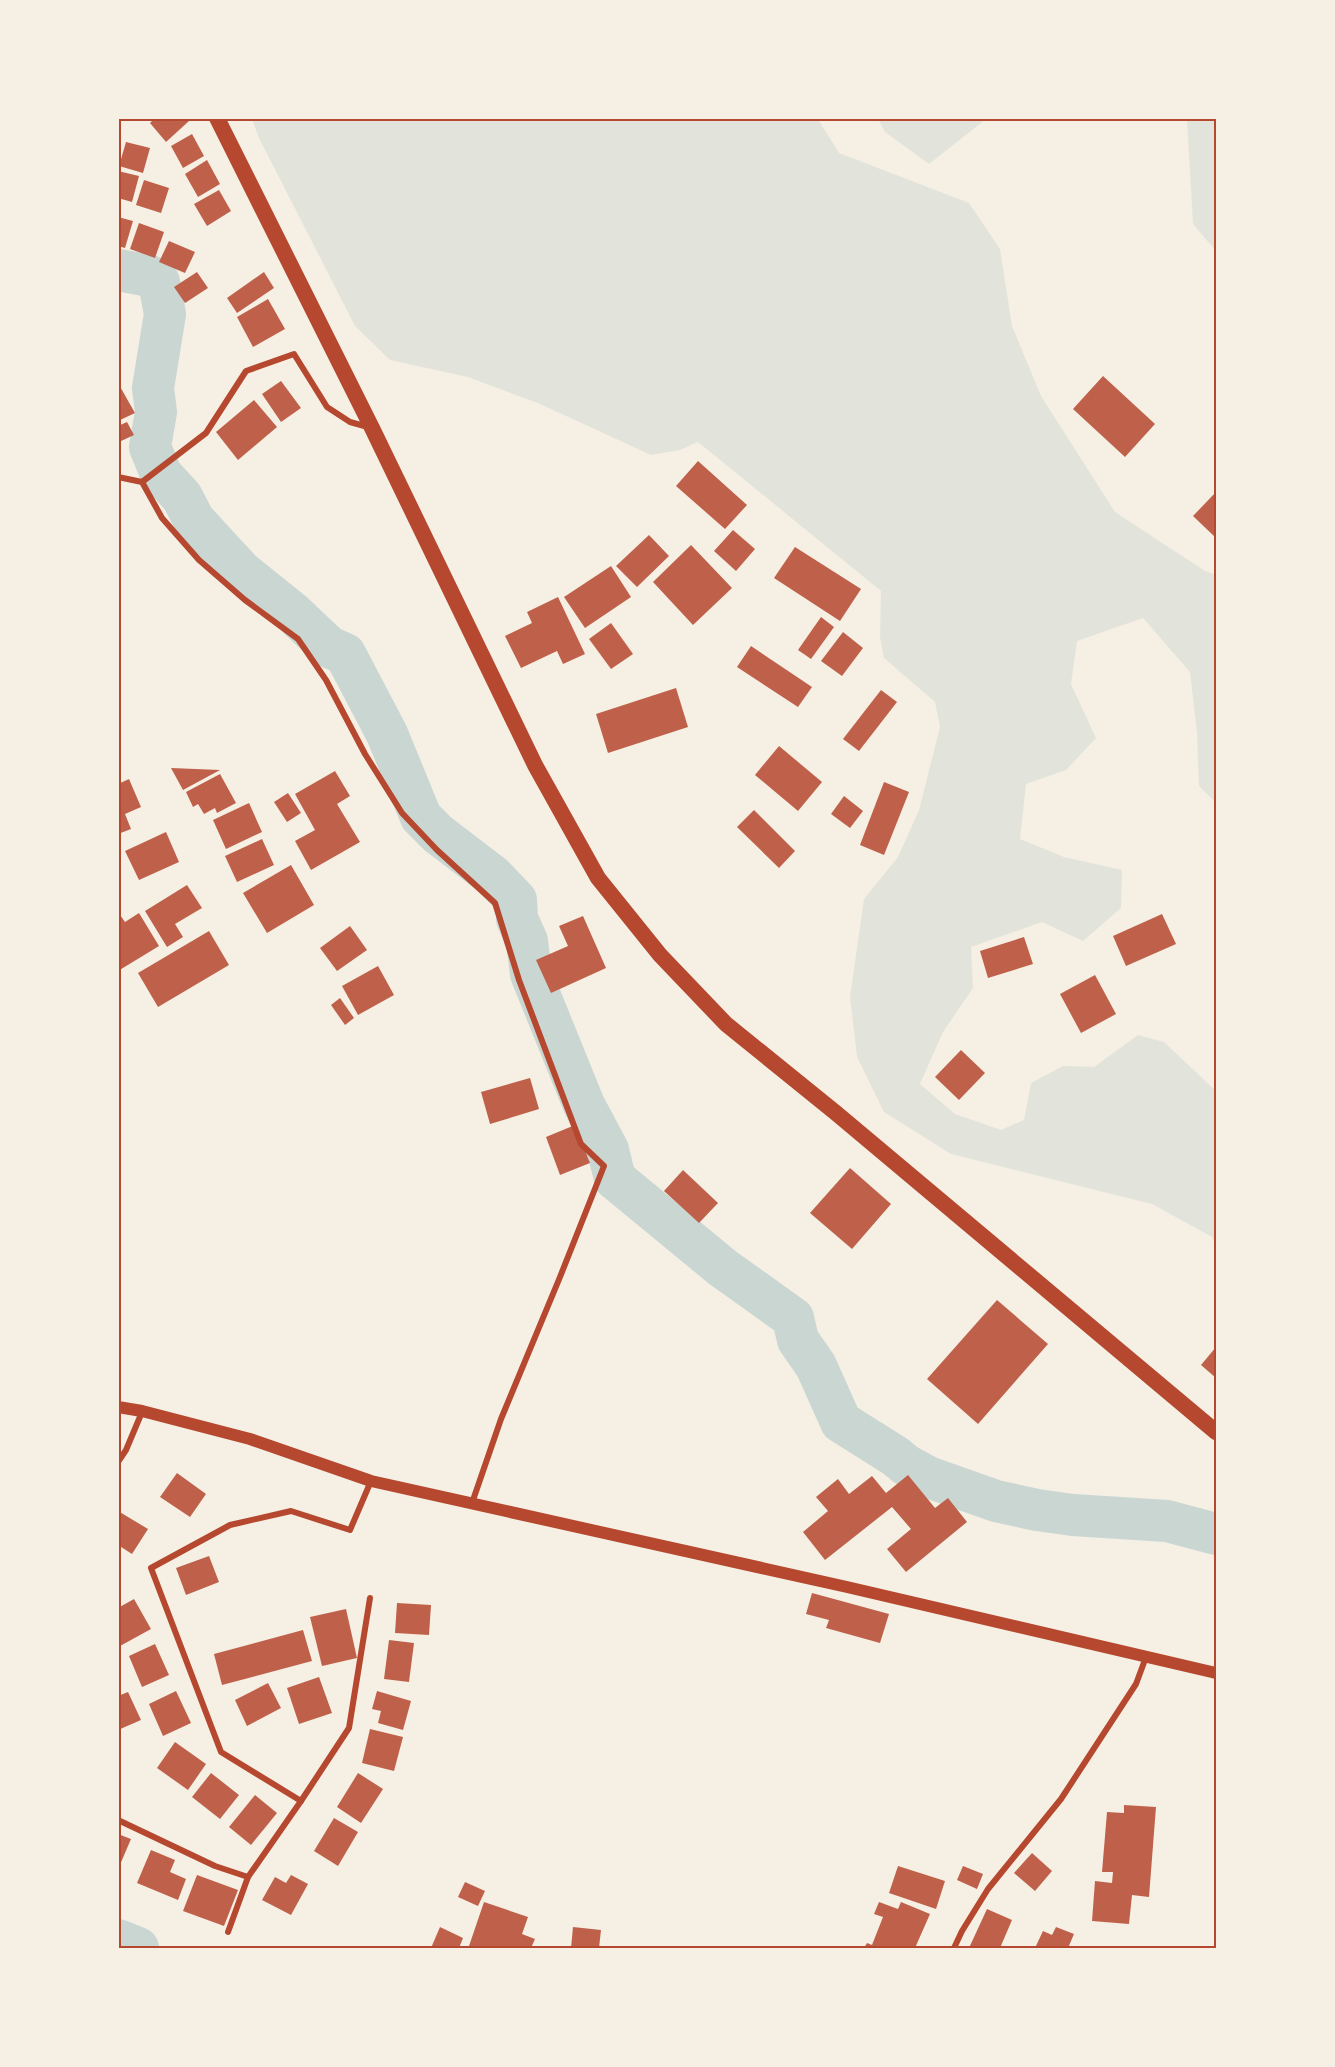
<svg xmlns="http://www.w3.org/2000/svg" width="1335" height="2067" viewBox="0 0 1335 2067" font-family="'Roboto Condensed',sans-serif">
	<rect width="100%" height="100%" fill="#f6efe4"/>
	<g fill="#e2e4dc">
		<path d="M 252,119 L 818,119 L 839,153 L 969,203 L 1000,249 L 1012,326 L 1041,396 L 1115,512 L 1205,571 L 1216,575 L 1216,803 L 1199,786 L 1197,733 L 1190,672 L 1143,618 L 1077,641 L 1071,684 L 1096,738 L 1066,770 L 1026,784 L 1020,839 L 1064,857 L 1122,870 L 1121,908 L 1083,941 L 1042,922 L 971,947 L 973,988 L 943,1032 L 920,1084 L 955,1114 L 1001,1130 L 1024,1120 L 1031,1083 L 1063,1066 L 1094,1067 L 1138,1035 L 1164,1042 L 1216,1091 L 1216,1245 L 1212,1237 L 1152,1204 L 951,1154 L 884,1112 L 857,1057 L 850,997 L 864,899 L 898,857 L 919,810 L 940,727 L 935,702 L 884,658 L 880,637 L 881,591 L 698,442 L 680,450 L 651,455 L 540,404 L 468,377 L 390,360 L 355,326 L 259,138 Z"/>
		<path d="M 878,119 L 986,119 L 929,164 L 885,132 Z"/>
		<path d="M 1187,119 L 1216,119 L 1216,251 L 1193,224 Z"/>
	</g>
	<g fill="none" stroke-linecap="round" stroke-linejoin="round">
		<g stroke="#c9d6d2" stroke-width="42">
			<path d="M 118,270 L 150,276 L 159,282 L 165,314 L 153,388 L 156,412 L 150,447 L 161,474 L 182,497 L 194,520 L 241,571 L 292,612 L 329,647 L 345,654 L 387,734 L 421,817 L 438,834 L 493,876 L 516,900 L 517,919 L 527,941 L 531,974 L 584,1105 L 608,1150 L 615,1179 L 723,1268 L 793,1318 L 798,1340 L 816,1366 L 841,1422 L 895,1456 L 906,1465 L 928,1477 L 996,1501 L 1037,1510 L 1073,1515 L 1167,1521 L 1216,1534"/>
			<path d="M 118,1940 L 138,1948"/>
		</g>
	</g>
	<g fill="#bf614a">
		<path d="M 155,118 L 186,118 L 189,121 L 166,142 L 150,123 Z"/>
		<path d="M 192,134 L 204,156 L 183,168 L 171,146 Z"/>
		<path d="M 126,142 L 150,148 L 143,173 L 119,166 Z"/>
		<path d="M 207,160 L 220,184 L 198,197 L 185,174 Z"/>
		<path d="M 118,171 L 139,176 L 132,202 L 118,198 Z"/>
		<path d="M 144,180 L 169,188 L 161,213 L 136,205 Z"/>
		<path d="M 219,190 L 231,211 L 207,226 L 194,204 Z"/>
		<path d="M 118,217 L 133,221 L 125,248 L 118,246 Z"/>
		<path d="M 139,223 L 164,232 L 155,258 L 130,249 Z"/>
		<path d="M 169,241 L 195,252 L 185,273 L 159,262 Z"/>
		<path d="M 197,272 L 208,288 L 185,303 L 174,287 Z"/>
		<path d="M 264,272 L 274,288 L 237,313 L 227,298 Z"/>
		<path d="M 268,299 L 285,329 L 253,347 L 237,317 Z"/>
		<path d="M 1103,376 L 1155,424 L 1125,457 L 1073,409 Z"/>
		<path d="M 281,381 L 301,408 L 281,422 L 262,394 Z"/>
		<path d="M 118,383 L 135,413 L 118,421 Z"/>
		<path d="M 254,400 L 277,427 L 238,460 L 216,432 Z"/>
		<path d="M 127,422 L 134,435 L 119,442 L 118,426 Z"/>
		<path d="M 698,461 L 747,505 L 725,529 L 676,486 Z"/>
		<path d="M 1216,492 L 1216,538 L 1193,516 Z"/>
		<path d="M 733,530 L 755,549 L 736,571 L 714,551 Z"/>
		<path d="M 649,535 L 669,556 L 637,587 L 616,566 Z"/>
		<path d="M 691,545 L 732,588 L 693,625 L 653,582 Z"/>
		<path d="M 795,547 L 861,589 L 840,621 L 774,578 Z"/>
		<path d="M 611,566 L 631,597 L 585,628 L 564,597 Z"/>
		<path d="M 558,597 L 585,654 L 563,664 L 557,651 L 521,668 L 505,636 L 532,623 L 527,612 Z"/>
		<path d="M 821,617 L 834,627 L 811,659 L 798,650 Z"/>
		<path d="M 611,623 L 633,654 L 611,669 L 589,639 Z"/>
		<path d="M 843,632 L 863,648 L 842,676 L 821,661 Z"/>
		<path d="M 751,646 L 812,687 L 798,707 L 737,667 Z"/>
		<path d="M 676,688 L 688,727 L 608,753 L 596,714 Z"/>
		<path d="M 881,690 L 897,702 L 859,751 L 843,739 Z"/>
		<path d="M 779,746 L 822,782 L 798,811 L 755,775 Z"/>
		<path d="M 171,768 L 220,770 L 183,790 Z"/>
		<path d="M 335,771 L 350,796 L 337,804 L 360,842 L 311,870 L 295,841 L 315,830 L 295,794 Z"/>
		<path d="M 220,774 L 236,803 L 217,813 L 215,808 L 204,814 L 198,804 L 193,807 L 186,792 Z"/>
		<path d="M 129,779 L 141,807 L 125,814 L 131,829 L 118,834 L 118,784 Z"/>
		<path d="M 884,782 L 909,792 L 884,855 L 860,845 Z"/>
		<path d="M 288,793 L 301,813 L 287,822 L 274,802 Z"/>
		<path d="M 844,796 L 863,811 L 850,828 L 831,814 Z"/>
		<path d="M 249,803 L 262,832 L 226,849 L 213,820 Z"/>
		<path d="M 754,810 L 795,851 L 779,868 L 737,827 Z"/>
		<path d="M 166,832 L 179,862 L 139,880 L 125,851 Z"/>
		<path d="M 262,839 L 274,865 L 237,882 L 225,856 Z"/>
		<path d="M 291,865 L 314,905 L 267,933 L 243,893 Z"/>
		<path d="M 187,885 L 202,908 L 175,924 L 183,937 L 167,947 L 145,911 Z"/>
		<path d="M 118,912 L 125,922 L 139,913 L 159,946 L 118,971 Z"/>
		<path d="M 1162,914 L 1176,944 L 1126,966 L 1113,936 Z"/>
		<path d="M 583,916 L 606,968 L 551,993 L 536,960 L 568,946 L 559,926 Z"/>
		<path d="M 350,926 L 367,950 L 337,971 L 320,948 Z"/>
		<path d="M 209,931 L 229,965 L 158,1007 L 138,973 Z"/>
		<path d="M 1024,937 L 1033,964 L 988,978 L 980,951 Z"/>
		<path d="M 378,966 L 394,995 L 358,1015 L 342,986 Z"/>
		<path d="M 1095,975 L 1116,1014 L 1081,1033 L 1060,994 Z"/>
		<path d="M 340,998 L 354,1018 L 345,1025 L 331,1005 Z"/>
		<path d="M 961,1050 L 985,1073 L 959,1100 L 935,1077 Z"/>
		<path d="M 530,1078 L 539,1109 L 490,1124 L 481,1092 Z"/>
		<path d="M 575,1125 L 590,1163 L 560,1175 L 546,1137 Z"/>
		<path d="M 850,1168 L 891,1204 L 852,1249 L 810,1213 Z"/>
		<path d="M 683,1170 L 718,1203 L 699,1223 L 664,1191 Z"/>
		<path d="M 997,1300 L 1048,1344 L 978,1424 L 927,1379 Z"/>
		<path d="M 1216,1347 L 1216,1378 L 1201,1365 Z"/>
		<path d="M 177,1473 L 206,1494 L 190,1517 L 160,1497 Z"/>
		<path d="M 908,1475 L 935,1508 L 948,1498 L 967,1522 L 906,1572 L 887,1549 L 911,1529 L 892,1507 L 825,1560 L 803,1532 L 828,1511 L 816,1497 L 838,1479 L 849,1494 L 872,1476 L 886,1493 Z"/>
		<path d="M 118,1511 L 148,1529 L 132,1554 L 118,1545 Z"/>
		<path d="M 209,1556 L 219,1582 L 186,1595 L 176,1568 Z"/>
		<path d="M 812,1593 L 889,1614 L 880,1643 L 826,1628 L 829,1620 L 806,1614 Z"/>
		<path d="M 134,1599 L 151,1629 L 120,1646 L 118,1643 L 118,1608 Z"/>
		<path d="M 397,1603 L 431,1605 L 429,1635 L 395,1633 Z"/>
		<path d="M 346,1609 L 357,1658 L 322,1666 L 310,1617 Z"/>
		<path d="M 303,1630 L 312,1661 L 222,1685 L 214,1654 Z"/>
		<path d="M 389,1640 L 414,1643 L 409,1682 L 384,1679 Z"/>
		<path d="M 155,1644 L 169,1675 L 142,1687 L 129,1656 Z"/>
		<path d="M 319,1677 L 332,1713 L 299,1724 L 287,1688 Z"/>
		<path d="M 268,1683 L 281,1708 L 247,1726 L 235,1700 Z"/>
		<path d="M 176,1691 L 191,1723 L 163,1736 L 149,1704 Z"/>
		<path d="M 377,1691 L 411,1701 L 403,1730 L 378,1723 L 381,1711 L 372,1709 Z"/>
		<path d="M 128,1692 L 141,1720 L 118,1730 L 118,1696 Z"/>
		<path d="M 370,1729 L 403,1737 L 394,1771 L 362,1763 Z"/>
		<path d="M 175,1742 L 206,1764 L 188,1790 L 157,1768 Z"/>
		<path d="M 211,1773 L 239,1795 L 220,1819 L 192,1797 Z"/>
		<path d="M 358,1773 L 383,1789 L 361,1823 L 337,1807 Z"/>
		<path d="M 255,1795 L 277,1813 L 251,1845 L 229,1827 Z"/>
		<path d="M 1124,1805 L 1156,1807 L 1149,1897 L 1132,1895 L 1129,1924 L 1092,1921 L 1095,1881 L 1112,1883 L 1113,1872 L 1102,1872 L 1107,1812 L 1124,1813 Z"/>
		<path d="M 334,1818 L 358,1832 L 338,1866 L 314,1851 Z"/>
		<path d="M 118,1834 L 131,1839 L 119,1867 L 118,1867 Z"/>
		<path d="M 151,1850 L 175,1860 L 170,1872 L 186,1879 L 178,1900 L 137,1883 Z"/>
		<path d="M 1032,1853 L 1052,1871 L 1035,1891 L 1014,1873 Z"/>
		<path d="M 898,1866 L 945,1881 L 936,1909 L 889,1893 Z"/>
		<path d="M 963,1866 L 983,1874 L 977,1889 L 957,1880 Z"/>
		<path d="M 197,1875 L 238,1890 L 224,1926 L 183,1911 Z"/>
		<path d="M 291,1875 L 308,1884 L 291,1915 L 262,1900 L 275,1877 L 286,1883 Z"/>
		<path d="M 465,1882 L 485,1891 L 478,1906 L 458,1897 Z"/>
		<path d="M 484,1902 L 528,1917 L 522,1934 L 535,1939 L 531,1948 L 476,1948 L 469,1946 Z"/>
		<path d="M 879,1902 L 898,1909 L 901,1902 L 930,1914 L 915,1948 L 864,1948 L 867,1943 L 872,1945 L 883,1917 L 874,1914 Z"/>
		<path d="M 987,1909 L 1012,1920 L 1000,1948 L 969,1948 Z"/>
		<path d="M 440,1927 L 463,1938 L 459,1948 L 431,1948 Z"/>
		<path d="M 573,1927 L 601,1930 L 599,1948 L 571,1948 Z"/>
		<path d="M 1056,1927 L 1074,1934 L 1068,1948 L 1035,1948 L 1043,1931 L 1052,1935 Z"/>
	</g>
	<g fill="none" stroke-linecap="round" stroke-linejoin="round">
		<g stroke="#b5482f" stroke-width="6">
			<path d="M 118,477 L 142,482 L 162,518 L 199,560 L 245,600 L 298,639 L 326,680 L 365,754 L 402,813 L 437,850 L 495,903 L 519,980 L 581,1144 L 604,1166 L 560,1277 L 501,1419 L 472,1503"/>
			<path d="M 142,482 L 206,433 L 246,371 L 294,354 L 327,407 L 350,422 L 368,427"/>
			<path d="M 118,1462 L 126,1450 L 142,1412"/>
			<path d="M 301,1801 L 349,1728 L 370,1598"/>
			<path d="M 118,1820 L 215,1866 L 248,1877"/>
			<path d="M 228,1932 L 248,1877 L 301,1801 L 221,1752 L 151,1568 L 230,1525 L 291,1511 L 350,1530 L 371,1481"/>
			<path d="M 954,1948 L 962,1931 L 988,1889 L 1061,1799 L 1136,1684 L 1146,1657"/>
		</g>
		<path stroke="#b5482f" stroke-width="12" d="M 118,1407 L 142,1411 L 250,1439 L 371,1481 L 847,1587 L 1216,1673"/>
		<path stroke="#b5482f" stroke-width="16" d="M 217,118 L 372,428 L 535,765 L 598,878 L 660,955 L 726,1024 L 836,1113 L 1216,1432"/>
	</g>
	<rect width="1335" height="2067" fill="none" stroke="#f6efe4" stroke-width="240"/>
	<rect x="120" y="120" width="1095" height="1827" fill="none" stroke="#b5482f" stroke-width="2"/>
</svg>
